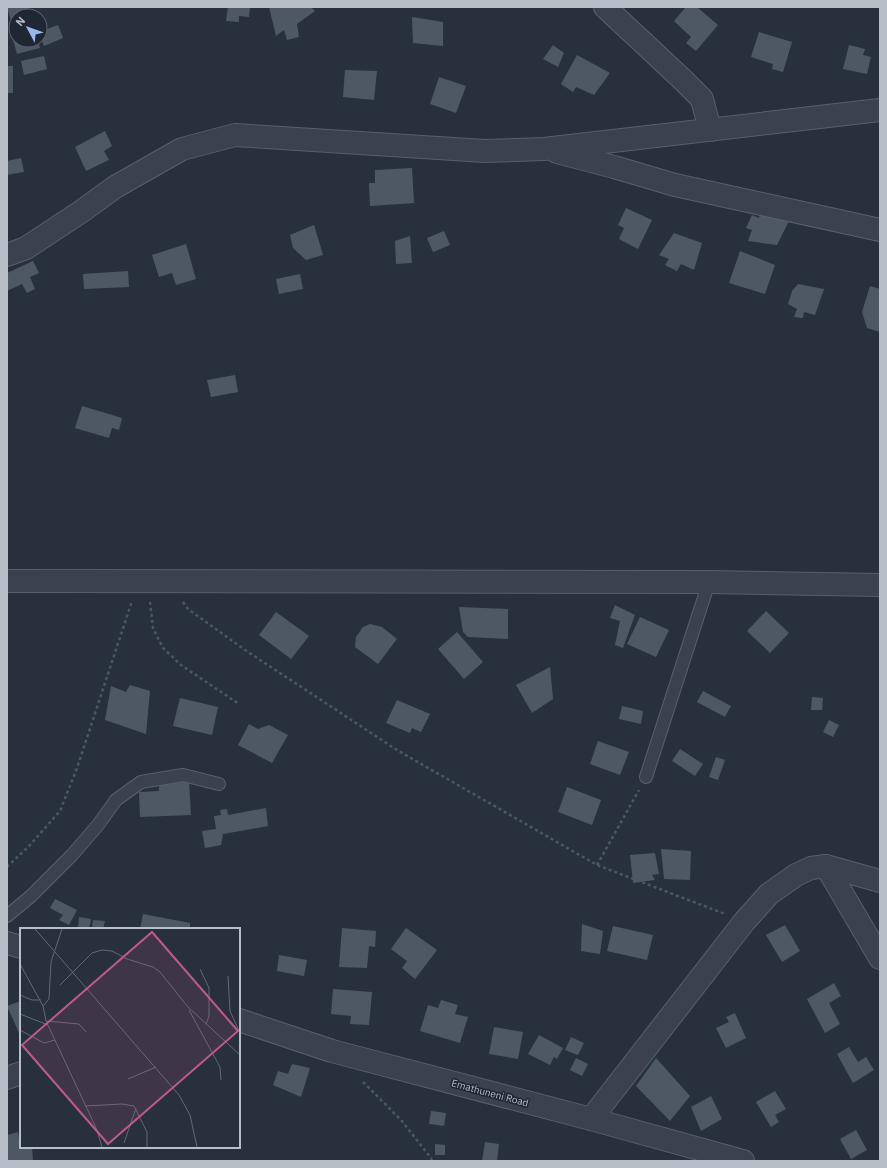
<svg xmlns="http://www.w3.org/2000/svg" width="887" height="1168" viewBox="0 0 887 1168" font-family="'IBM Plex Sans',sans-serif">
	<rect width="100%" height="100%" fill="#28303d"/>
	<g fill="#4e5865">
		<path d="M 7,7 L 28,7 L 30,15 L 16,16 L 16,20 L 11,21 Z"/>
		<path d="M 228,7 L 250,7 L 249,17 L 239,16 L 239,22 L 226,21 Z"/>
		<path d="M 269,7 L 311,7 L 315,11 L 297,24 L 299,37 L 287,40 L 284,30 L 276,36 Z"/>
		<path d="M 686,7 L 697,7 L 718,25 L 696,51 L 686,43 L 691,37 L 674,21 Z"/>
		<path d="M 412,17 L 443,22 L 443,46 L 413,43 Z"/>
		<path d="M 58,25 L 63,38 L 44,46 L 40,36 L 40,32 Z"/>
		<path d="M 759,32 L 792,42 L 783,72 L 772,69 L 773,64 L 751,57 Z"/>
		<path d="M 16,39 L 38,40 L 40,48 L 17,54 L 13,40 Z"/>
		<path d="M 553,45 L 564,53 L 558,67 L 543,59 Z"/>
		<path d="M 849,45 L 865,49 L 863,55 L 871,57 L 867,74 L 843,69 Z"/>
		<path d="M 577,55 L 610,73 L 594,95 L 576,87 L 573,92 L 561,84 Z"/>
		<path d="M 44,56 L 47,69 L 24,75 L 21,61 Z"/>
		<rect x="7" y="66" width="6" height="27"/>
		<path d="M 345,70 L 377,71 L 374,100 L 343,97 Z"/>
		<path d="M 439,77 L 466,86 L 456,113 L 430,104 Z"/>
		<path d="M 105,131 L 112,146 L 104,151 L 109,160 L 86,171 L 75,147 Z"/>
		<path d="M 21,158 L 24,172 L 7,175 L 7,161 Z"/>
		<path d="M 412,168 L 414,203 L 370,206 L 369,183 L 375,183 L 375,170 Z"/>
		<path d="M 626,208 L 652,220 L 638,249 L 619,239 L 624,228 L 618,225 Z"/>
		<path d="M 761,210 L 790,219 L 777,245 L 748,241 L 752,230 L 746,228 L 752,215 L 759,218 Z"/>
		<path d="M 314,225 L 323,255 L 306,260 L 293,248 L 290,235 Z"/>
		<path d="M 444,231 L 450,245 L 433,252 L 427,238 Z"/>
		<path d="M 674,233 L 702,243 L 694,270 L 681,264 L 677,271 L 665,265 L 669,259 L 659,255 Z"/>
		<path d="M 410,236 L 412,263 L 396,264 L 395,241 Z"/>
		<path d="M 186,244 L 196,279 L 176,285 L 172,273 L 159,277 L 152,255 Z"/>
		<path d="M 740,251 L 775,265 L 765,294 L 729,283 Z"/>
		<path d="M 33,261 L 39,273 L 30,277 L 35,289 L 27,293 L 22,284 L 7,291 L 7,273 Z"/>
		<path d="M 128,271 L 129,287 L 84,289 L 83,274 Z"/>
		<path d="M 300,274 L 303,289 L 279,294 L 276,279 Z"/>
		<path d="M 798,284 L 824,289 L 815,315 L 804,312 L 803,318 L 794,317 L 797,309 L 788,304 L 792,291 Z"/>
		<path d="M 870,286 L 880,289 L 880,332 L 867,328 L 862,312 Z"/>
		<path d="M 235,375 L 238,392 L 211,397 L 207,380 Z"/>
		<path d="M 82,406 L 122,418 L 119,430 L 112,428 L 109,438 L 75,428 Z"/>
		<path d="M 615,605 L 635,615 L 623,648 L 615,645 L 620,621 L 610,618 Z"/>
		<path d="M 459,607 L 508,609 L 508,639 L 468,637 L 463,632 Z"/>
		<path d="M 766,611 L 789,633 L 770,653 L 747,631 Z"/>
		<path d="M 276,612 L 309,636 L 291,659 L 259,635 Z"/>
		<path d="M 640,617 L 669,630 L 656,657 L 627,644 Z"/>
		<path d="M 370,624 L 382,627 L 397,639 L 378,664 L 355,647 L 356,637 L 363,627 Z"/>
		<path d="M 457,632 L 483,662 L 464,679 L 438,649 Z"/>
		<path d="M 550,667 L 553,699 L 532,713 L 516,685 Z"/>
		<path d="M 130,685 L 150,691 L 146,734 L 105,720 L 111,686 L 126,692 Z"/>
		<path d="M 703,691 L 731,706 L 725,717 L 697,702 Z"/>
		<path d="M 812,697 L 823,698 L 822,710 L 811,710 Z"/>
		<path d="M 180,698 L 218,707 L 212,735 L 173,726 Z"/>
		<path d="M 397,700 L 430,714 L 421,732 L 412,728 L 410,733 L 386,723 Z"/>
		<path d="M 622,706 L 643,711 L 641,724 L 619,719 Z"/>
		<path d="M 829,720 L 839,725 L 833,737 L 823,732 Z"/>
		<path d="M 249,724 L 258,729 L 269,725 L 288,735 L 272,763 L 238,745 Z"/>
		<path d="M 598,741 L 629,752 L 620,775 L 590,764 Z"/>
		<path d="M 680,749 L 703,764 L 695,776 L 672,761 Z"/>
		<path d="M 716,757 L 725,760 L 718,780 L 709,777 Z"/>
		<path d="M 189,781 L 191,815 L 140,817 L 139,792 L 159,791 L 159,782 Z"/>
		<path d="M 567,787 L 601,800 L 592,825 L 558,812 Z"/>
		<path d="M 266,808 L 268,826 L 223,834 L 221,845 L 205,848 L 202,831 L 216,829 L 214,816 L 221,815 L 220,810 L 227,809 L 228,815 Z"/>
		<path d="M 661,849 L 691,851 L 690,880 L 664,879 Z"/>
		<path d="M 655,853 L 659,874 L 652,875 L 655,880 L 633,883 L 630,855 Z"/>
		<path d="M 55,899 L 77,910 L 69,925 L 59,920 L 63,915 L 50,908 Z"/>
		<path d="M 143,914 L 190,923 L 190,929 L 140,929 Z"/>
		<path d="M 79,917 L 91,919 L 89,929 L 78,929 Z"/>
		<path d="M 93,920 L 105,921 L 103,929 L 92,929 Z"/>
		<path d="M 582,924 L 603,931 L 600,954 L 581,951 Z"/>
		<path d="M 785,925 L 800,951 L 782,962 L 766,935 Z"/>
		<path d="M 613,926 L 653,935 L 647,960 L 607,951 Z"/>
		<path d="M 342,928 L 376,931 L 375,947 L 369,946 L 367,968 L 339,967 Z"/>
		<path d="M 406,928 L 437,950 L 415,979 L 402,968 L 407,961 L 391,949 Z"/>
		<path d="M 279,955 L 307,960 L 304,976 L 277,971 Z"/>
		<path d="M 834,983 L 841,996 L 829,1003 L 840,1024 L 825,1033 L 807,999 Z"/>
		<path d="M 333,989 L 372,992 L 369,1025 L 350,1024 L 351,1016 L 331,1014 Z"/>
		<path d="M 441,1000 L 458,1005 L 455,1014 L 468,1017 L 460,1043 L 420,1031 L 428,1005 L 438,1008 Z"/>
		<path d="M 21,1001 L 21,1034 L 20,1035 L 7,1006 Z"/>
		<path d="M 735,1013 L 746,1038 L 726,1048 L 716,1028 L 729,1022 L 726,1017 Z"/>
		<path d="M 494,1027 L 523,1032 L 518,1059 L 489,1054 Z"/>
		<path d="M 539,1035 L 563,1048 L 557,1059 L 554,1057 L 550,1065 L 528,1054 Z"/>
		<path d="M 571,1037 L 584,1043 L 578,1055 L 565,1050 Z"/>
		<path d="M 849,1047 L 858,1062 L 866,1057 L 874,1070 L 853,1083 L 837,1054 Z"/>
		<path d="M 576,1058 L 588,1064 L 582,1076 L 570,1070 Z"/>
		<path d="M 656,1058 L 690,1096 L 670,1121 L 636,1086 Z"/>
		<path d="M 292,1064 L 310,1068 L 301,1097 L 273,1085 L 278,1071 L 288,1074 Z"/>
		<path d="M 775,1091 L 786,1109 L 775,1115 L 779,1122 L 771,1127 L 756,1102 Z"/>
		<path d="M 711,1096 L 722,1119 L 701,1131 L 691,1107 Z"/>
		<path d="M 431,1111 L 446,1113 L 444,1126 L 429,1124 Z"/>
		<path d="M 856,1130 L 867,1150 L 851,1159 L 840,1139 Z"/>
		<path d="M 18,1132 L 19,1139 L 21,1141 L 21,1147 L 32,1147 L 33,1161 L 7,1161 L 7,1135 Z"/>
		<path d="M 485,1142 L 499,1144 L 497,1161 L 482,1161 Z"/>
		<path d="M 435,1144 L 445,1145 L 445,1155 L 435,1155 Z"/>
	</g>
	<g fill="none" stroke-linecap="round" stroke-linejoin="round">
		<g stroke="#59606b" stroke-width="14">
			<g id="lane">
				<path d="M 646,777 L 709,582"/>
				<path d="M 7,916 L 31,896 L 72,855 L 98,825 L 116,800 L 141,782 L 183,775 L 219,784"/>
			</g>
		</g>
		<g stroke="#59606b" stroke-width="24">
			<g id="street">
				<path d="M 605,7 L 683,80 L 702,99 L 710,130"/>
				<path d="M 557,152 L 614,167 L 675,185 L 880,230"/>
				<path d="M 7,255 L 26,248 L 82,211 L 115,187 L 182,149 L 235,135 L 485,151 L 544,149 L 880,110"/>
				<path d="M 7,581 L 709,582 L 880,585"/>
				<path d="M 826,866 L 880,958"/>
				<path d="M 7,943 L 21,947"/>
				<path d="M 239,1020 L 332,1051 L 591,1119 L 743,1161"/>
				<path d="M 7,1078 L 21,1073"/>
				<path d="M 591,1119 L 744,922 L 769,894 L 796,875 L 811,868 L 826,866 L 880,881"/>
			</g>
		</g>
		<g stroke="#495a5d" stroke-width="2.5" stroke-dasharray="3 3" stroke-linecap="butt">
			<path d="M 150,602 L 153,628 L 163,648 L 181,665 L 239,704"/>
			<path d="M 183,602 L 188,609 L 245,650 L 397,750 L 597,865 L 725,914"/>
			<path d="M 597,865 L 639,790"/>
			<path d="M 7,867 L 30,845 L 60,811 L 77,768 L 132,601"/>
			<path d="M 363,1082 L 401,1120 L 431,1158 L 432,1161"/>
		</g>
		<use href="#lane" stroke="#3b424d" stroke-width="12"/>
		<use href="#street" stroke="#3b424d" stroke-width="22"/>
	</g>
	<g text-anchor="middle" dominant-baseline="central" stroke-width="3" stroke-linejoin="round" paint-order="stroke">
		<g font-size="10" fill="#b7bec8" stroke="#202732">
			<text transform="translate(490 1093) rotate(15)">Emathuneni Road</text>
		</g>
	</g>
	<g transform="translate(20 928)">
		<rect width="220" height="220" fill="#28303d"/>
		<path fill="none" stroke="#616975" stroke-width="1" d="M 15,1 L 159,167 L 170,187 L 177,219M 0,36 L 23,78 L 26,93 L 77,202 L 82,219M 180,41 L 189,60 L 189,88 L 186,96M 208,48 L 210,83 L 220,105M 40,57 L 72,25 L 82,22 L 92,23 L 107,31 L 133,39 L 140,44 L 168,79 L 220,127M 0,67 L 12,72 L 21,72M 23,78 L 29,71 L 31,34 L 42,1M 169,82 L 200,139 L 201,152M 0,86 L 28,97M 26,93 L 59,96 L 66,104M 0,102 L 24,115 L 35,112M 108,151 L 136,139M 65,178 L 102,176 L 114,178 L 127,204 L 127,219M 104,215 L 116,180"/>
		<path fill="#be5a87" fill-opacity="0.15" stroke="#be5a87" stroke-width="2" d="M 132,4 L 218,103 L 88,216 L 2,117 Z"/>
		<rect width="220" height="220" fill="none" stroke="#b7bec8" stroke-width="2"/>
	</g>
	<rect width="887" height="1168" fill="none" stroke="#b7bec8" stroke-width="16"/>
	<g transform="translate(28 28) rotate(311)"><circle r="19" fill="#202732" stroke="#5c636e"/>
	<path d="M0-3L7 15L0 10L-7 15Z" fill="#97b8ed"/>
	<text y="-6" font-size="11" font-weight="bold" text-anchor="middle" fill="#b7bec8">N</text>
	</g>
</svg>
